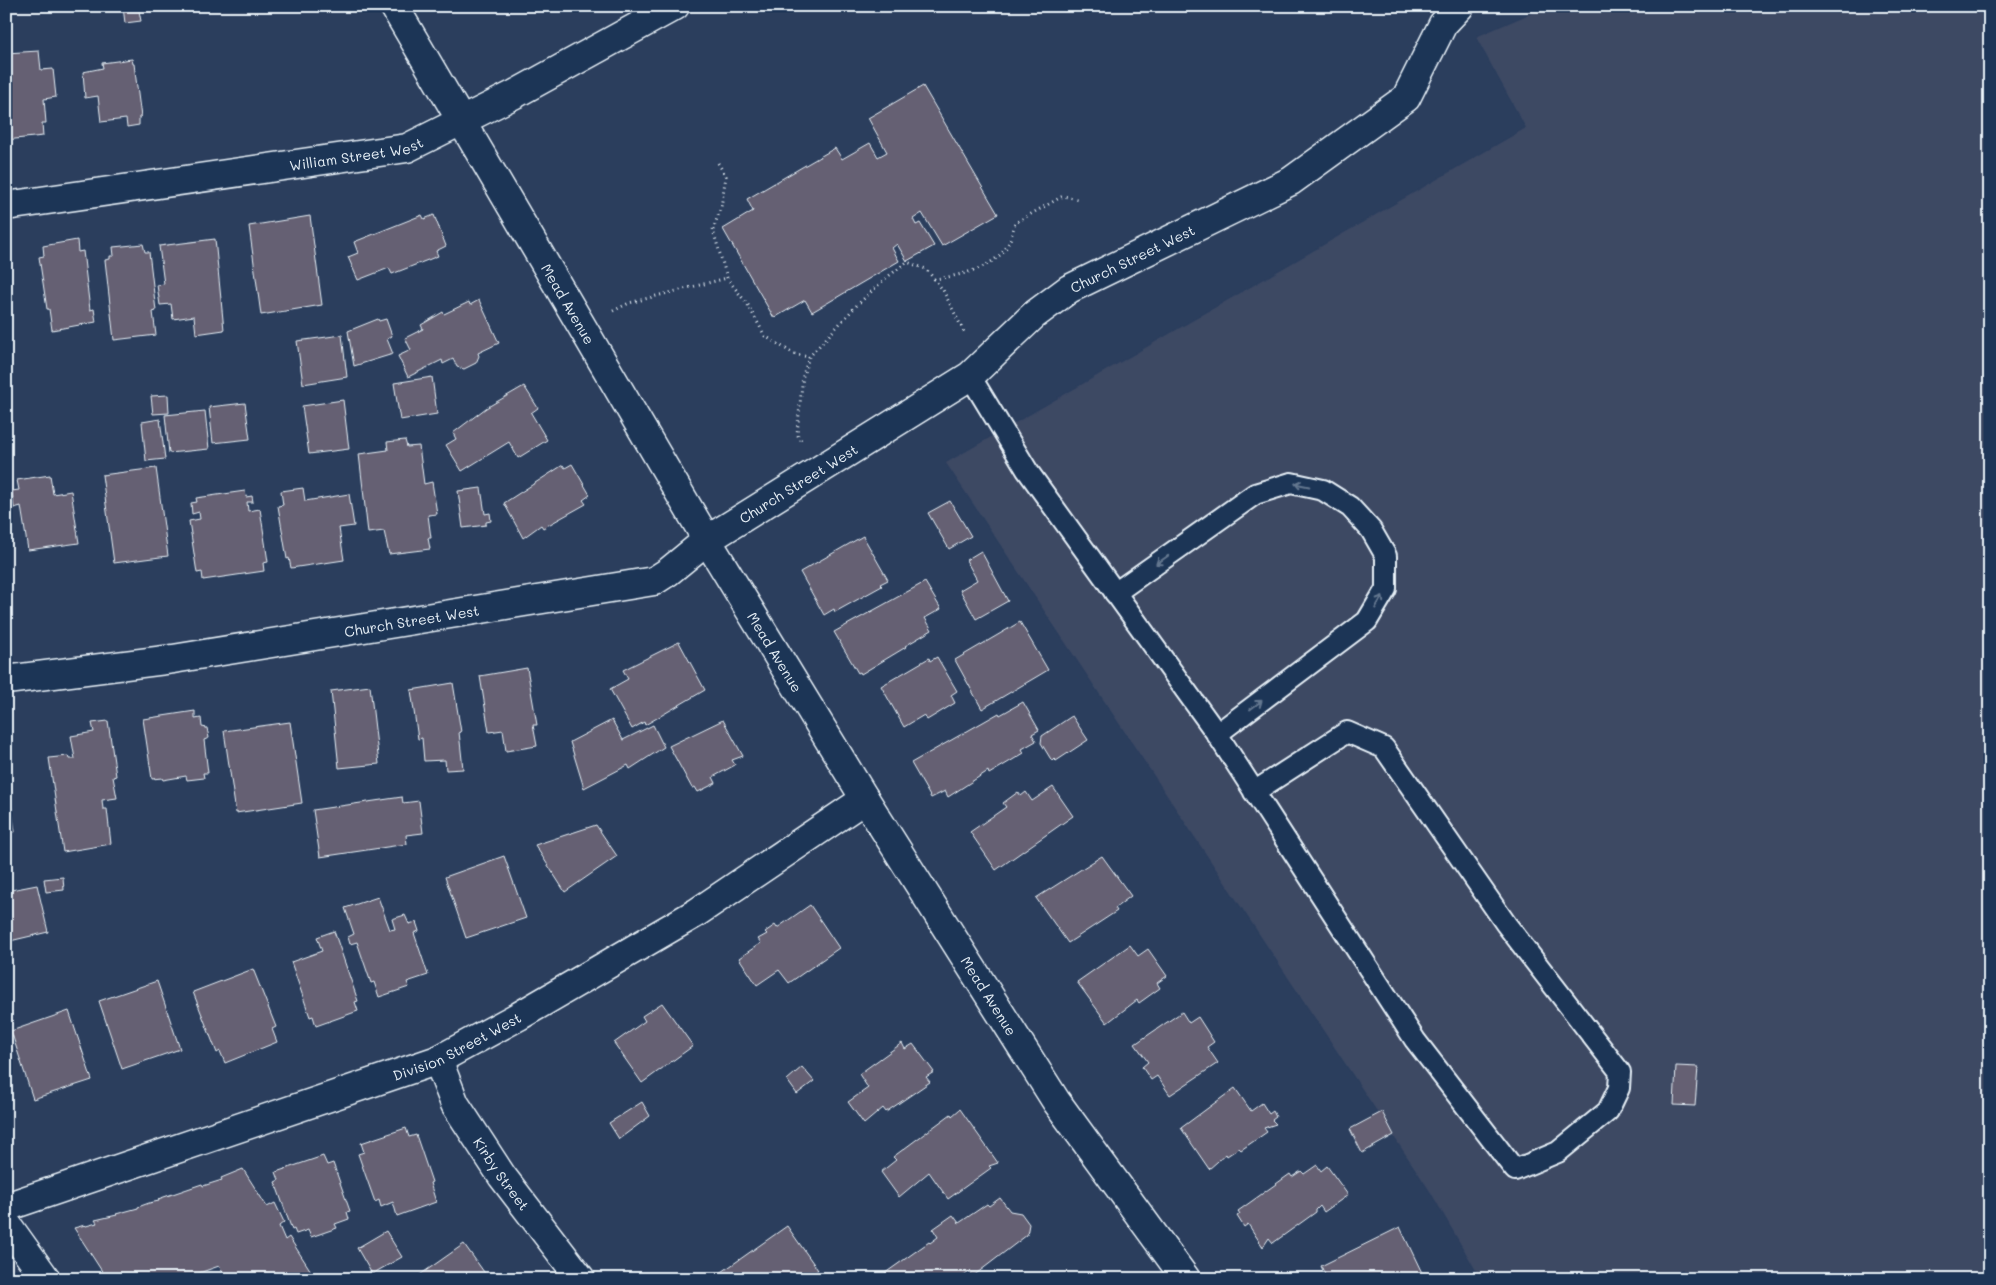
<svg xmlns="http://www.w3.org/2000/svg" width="1996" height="1285" viewBox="0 0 1996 1285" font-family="Mali,sans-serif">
	<rect width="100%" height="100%" fill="#2b3e5d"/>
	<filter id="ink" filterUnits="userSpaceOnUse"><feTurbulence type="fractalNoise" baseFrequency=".02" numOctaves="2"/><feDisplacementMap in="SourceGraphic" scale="10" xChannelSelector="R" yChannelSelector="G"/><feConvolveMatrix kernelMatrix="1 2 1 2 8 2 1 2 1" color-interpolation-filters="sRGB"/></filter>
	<g filter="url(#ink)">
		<path fill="#3c4864" d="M 1548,6 L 1990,6 L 1990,1279 L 1689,1279 L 1682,1269 L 1662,1279 L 1481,1279 L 1430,1191 L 946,463 L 1526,128 L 1476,37 Z"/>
		<g fill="#656173" stroke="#e8f1f8">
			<path d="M 138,6 L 141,21 L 125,23 L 123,7 Z"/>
			<path d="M 39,51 L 41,70 L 53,69 L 56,97 L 44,99 L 46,123 L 42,123 L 43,136 L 6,140 L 6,53 Z"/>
			<path d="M 132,59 L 133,64 L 134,64 L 141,117 L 139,117 L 139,125 L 127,127 L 126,119 L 101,122 L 98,96 L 85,98 L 83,72 L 103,68 L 102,63 Z"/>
			<path d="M 923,86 L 998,214 L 942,246 L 922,213 L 913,219 L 916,225 L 920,223 L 934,246 L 907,261 L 897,244 L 892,248 L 899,261 L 812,312 L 805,300 L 774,318 L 723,229 L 753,211 L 747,199 L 835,148 L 842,159 L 870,143 L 878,157 L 887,152 L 868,118 Z"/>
			<path d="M 422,215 L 424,219 L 434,215 L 446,246 L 436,251 L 438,256 L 392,274 L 389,268 L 358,280 L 348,257 L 358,253 L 354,242 Z"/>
			<path d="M 310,216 L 322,305 L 261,315 L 249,226 Z"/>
			<path d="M 215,239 L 224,330 L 196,334 L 194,316 L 173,319 L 171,304 L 160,305 L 157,285 L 164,284 L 159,246 Z"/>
			<path d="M 77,240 L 78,252 L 83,251 L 90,310 L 94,309 L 96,322 L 52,330 L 49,309 L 47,309 L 39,257 L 44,256 L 43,246 Z"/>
			<path d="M 143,244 L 145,252 L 149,252 L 156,311 L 153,312 L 156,335 L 114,340 L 105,260 L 110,259 L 110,256 L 114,256 L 113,247 Z"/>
			<path d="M 479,300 L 499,343 L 478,353 L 479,356 L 476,363 L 464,369 L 457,367 L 453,359 L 443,364 L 442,360 L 408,377 L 398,356 L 411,350 L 405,338 L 423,329 L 421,325 L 443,312 L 444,314 L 469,302 L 470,305 Z"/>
			<path d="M 378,319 L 379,321 L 386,319 L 392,336 L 387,339 L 393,354 L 354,366 L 348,331 Z"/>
			<path d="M 342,335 L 347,377 L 303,384 L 297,341 Z"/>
			<path d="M 432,377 L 437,414 L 400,420 L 394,383 Z"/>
			<path d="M 524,386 L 538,408 L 531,413 L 547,440 L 518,458 L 509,442 L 462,471 L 446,445 L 456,439 L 453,433 L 486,408 Z"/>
			<path d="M 168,395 L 169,413 L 153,414 L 151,396 Z"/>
			<path d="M 343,400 L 349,449 L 309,454 L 302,406 Z"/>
			<path d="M 245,403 L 250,439 L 213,443 L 209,407 Z"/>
			<path d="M 205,411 L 209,449 L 169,453 L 165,415 Z"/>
			<path d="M 160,419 L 165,459 L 146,461 L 142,422 Z"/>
			<path d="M 405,440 L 407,447 L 419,446 L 424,484 L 432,482 L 437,514 L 428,515 L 431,538 L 428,538 L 430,549 L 389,554 L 384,531 L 368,533 L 359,454 L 388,450 L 387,442 Z"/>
			<path d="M 572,464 L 590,495 L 583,500 L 586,504 L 543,528 L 541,525 L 523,538 L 504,503 L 563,465 L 565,468 Z"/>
			<path d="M 156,468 L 168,556 L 114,563 L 102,475 Z"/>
			<path d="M 50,475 L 53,494 L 71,491 L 79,543 L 28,550 L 21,506 L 14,508 L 12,491 L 19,490 L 17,480 Z"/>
			<path d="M 303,488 L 305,501 L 349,494 L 354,526 L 339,528 L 344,560 L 291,568 L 289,558 L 287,559 L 278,506 L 283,505 L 281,491 Z"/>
			<path d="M 481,488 L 485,514 L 490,513 L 491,521 L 486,522 L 486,525 L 463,528 L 458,491 Z"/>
			<path d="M 245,491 L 246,497 L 252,496 L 253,502 L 247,502 L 248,511 L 260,509 L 268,562 L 263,563 L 264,571 L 203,580 L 202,572 L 197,573 L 189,521 L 200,519 L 199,512 L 192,514 L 191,503 L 197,502 L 196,498 Z"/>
			<path d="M 950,501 L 971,536 L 949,549 L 928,513 Z"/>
			<path d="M 863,536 L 888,580 L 880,584 L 882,586 L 835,612 L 834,609 L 824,615 L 800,572 Z"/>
			<path d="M 981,551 L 1008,601 L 976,619 L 960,590 L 977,580 L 966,560 Z"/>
			<path d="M 925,582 L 941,609 L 925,618 L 932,630 L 905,646 L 906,647 L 861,674 L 860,672 L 858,673 L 834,632 Z"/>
			<path d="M 1020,622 L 1048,670 L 982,709 L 955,660 Z"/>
			<path d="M 679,642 L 705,690 L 645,725 L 644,722 L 632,729 L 610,689 L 628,679 L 623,670 Z"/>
			<path d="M 937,657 L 957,691 L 951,695 L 955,703 L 927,720 L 924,715 L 904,727 L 881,686 L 929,658 L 930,661 Z"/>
			<path d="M 527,668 L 537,725 L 533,725 L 537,746 L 506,751 L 503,730 L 489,732 L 480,676 Z"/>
			<path d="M 453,683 L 461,732 L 459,732 L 463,769 L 446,770 L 445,760 L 424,761 L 422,738 L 418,739 L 411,690 Z"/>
			<path d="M 370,686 L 379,764 L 339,768 L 331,691 Z"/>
			<path d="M 1023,702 L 1039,730 L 1032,734 L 1036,741 L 1022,749 L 1024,753 L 989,774 L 988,771 L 948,797 L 945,791 L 931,798 L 911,763 L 999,713 L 1000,715 Z"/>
			<path d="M 195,711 L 195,719 L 201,718 L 202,727 L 207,728 L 209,738 L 204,740 L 208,773 L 203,773 L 204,778 L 187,780 L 186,776 L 163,780 L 162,778 L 152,779 L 143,719 Z"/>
			<path d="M 1072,716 L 1088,740 L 1056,761 L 1054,759 L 1052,761 L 1041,743 L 1042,736 Z"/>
			<path d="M 612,720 L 623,740 L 653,725 L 664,747 L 630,769 L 628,765 L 584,788 L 570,742 Z"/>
			<path d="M 723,720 L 743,756 L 732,760 L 735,765 L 713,777 L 716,783 L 698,792 L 695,787 L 692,788 L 669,746 Z"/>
			<path d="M 108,721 L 116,776 L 113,777 L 117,798 L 102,800 L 103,809 L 107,809 L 111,844 L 63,852 L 49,758 L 68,756 L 69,759 L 75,759 L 71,736 L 94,732 L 92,723 Z"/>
			<path d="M 290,722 L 302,803 L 236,813 L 224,731 Z"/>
			<path d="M 6,765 L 15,832 L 6,833 Z"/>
			<path d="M 1053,787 L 1073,816 L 996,870 L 970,832 L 1006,807 L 1003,803 L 1018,792 L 1021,796 L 1026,792 L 1032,801 Z"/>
			<path d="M 402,797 L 403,803 L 419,801 L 423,833 L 406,835 L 407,844 L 320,857 L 313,810 Z"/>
			<path d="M 596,825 L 617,856 L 565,892 L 535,845 Z"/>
			<path d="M 504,856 L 526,918 L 466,938 L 445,877 Z"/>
			<path d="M 1102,856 L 1131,896 L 1115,908 L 1117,911 L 1068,943 L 1036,898 Z"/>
			<path d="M 63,877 L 64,890 L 46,892 L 44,879 Z"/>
			<path d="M 37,885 L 48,932 L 10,941 L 6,927 L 6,891 Z"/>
			<path d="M 378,897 L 390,930 L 395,929 L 392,919 L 405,915 L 409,924 L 416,922 L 419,931 L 414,933 L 428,975 L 407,982 L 409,987 L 379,997 L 374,982 L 371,983 L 357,942 L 350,944 L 348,937 L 354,934 L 345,908 Z"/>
			<path d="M 810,905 L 839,948 L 789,983 L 779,970 L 757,985 L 739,958 L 761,943 L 758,939 L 767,934 L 765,932 L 775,925 L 777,928 Z"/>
			<path d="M 334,931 L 358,1001 L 355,1002 L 358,1011 L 316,1026 L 313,1016 L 310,1017 L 291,962 L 322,951 L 317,937 Z"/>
			<path d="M 1130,945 L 1138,956 L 1148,949 L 1167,976 L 1157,983 L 1160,988 L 1139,1003 L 1137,1000 L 1107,1023 L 1077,982 Z"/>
			<path d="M 253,969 L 276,1027 L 272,1029 L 277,1042 L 225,1063 L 220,1051 L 217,1053 L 193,992 Z"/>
			<path d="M 157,981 L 180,1049 L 122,1069 L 99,1001 Z"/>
			<path d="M 662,1003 L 693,1046 L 642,1083 L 614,1043 L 645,1021 L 642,1016 Z"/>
			<path d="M 69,1011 L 92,1080 L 33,1099 L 11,1031 Z"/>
			<path d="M 1182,1012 L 1189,1023 L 1198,1017 L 1214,1042 L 1207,1047 L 1218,1063 L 1170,1095 L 1157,1076 L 1151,1080 L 1142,1067 L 1148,1062 L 1135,1044 Z"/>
			<path d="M 902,1043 L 905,1049 L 913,1044 L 934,1072 L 926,1077 L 930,1082 L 886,1112 L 883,1108 L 864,1124 L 848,1102 L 868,1088 L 859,1074 Z"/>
			<path d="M 1676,1066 L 1698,1067 L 1695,1106 L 1674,1105 Z"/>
			<path d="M 802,1067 L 814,1081 L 797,1094 L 787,1080 Z"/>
			<path d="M 1235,1088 L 1251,1111 L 1262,1103 L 1269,1114 L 1273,1111 L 1276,1117 L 1272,1120 L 1276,1124 L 1264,1128 L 1267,1132 L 1241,1150 L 1239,1148 L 1227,1156 L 1226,1154 L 1209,1169 L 1181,1128 Z"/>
			<path d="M 642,1102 L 650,1116 L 619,1139 L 609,1123 Z"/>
			<path d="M 960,1109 L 998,1163 L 989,1166 L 991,1168 L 948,1199 L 929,1172 L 899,1197 L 881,1172 L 896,1160 L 893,1157 L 951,1114 L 952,1116 Z"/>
			<path d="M 1382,1112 L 1394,1135 L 1362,1153 L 1350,1129 Z"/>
			<path d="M 406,1128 L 409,1137 L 416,1135 L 432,1182 L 430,1183 L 436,1202 L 397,1216 L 393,1202 L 381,1207 L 379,1200 L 375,1202 L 358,1154 L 364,1152 L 361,1143 Z"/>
			<path d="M 323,1156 L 327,1165 L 333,1163 L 350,1211 L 347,1212 L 349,1219 L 335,1224 L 337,1228 L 311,1237 L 308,1230 L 296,1234 L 294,1229 L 292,1230 L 275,1182 L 279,1180 L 276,1172 Z"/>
			<path d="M 1317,1165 L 1321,1171 L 1327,1166 L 1348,1195 L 1324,1212 L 1320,1206 L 1316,1210 L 1316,1212 L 1273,1243 L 1269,1238 L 1263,1247 L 1248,1224 L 1244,1227 L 1237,1216 L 1240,1214 L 1238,1211 L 1290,1174 L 1292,1177 L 1301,1171 L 1304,1174 Z"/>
			<path d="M 243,1169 L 267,1207 L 275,1203 L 284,1222 L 279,1226 L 285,1240 L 289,1237 L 316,1279 L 227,1279 L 219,1266 L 182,1279 L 107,1279 L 74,1228 L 85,1225 L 86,1226 L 97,1223 L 95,1220 L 117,1215 L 116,1214 L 138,1208 L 138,1207 L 149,1203 L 159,1201 L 158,1199 L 202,1184 L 203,1186 L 222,1180 L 221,1178 Z"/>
			<path d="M 1000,1198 L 1010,1211 L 1021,1213 L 1029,1224 L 1027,1235 L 972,1277 L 969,1272 L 960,1279 L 884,1279 L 881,1276 L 929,1242 L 930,1243 L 938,1237 L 933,1229 L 953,1215 L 959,1223 L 987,1204 L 989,1206 Z"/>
			<path d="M 787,1226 L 818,1270 L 805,1279 L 712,1279 Z"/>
			<path d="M 1400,1227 L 1424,1277 L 1420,1279 L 1327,1279 L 1321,1266 Z"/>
			<path d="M 386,1231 L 402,1257 L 372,1274 L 357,1248 Z"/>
			<path d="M 464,1244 L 489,1279 L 414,1279 Z"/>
		</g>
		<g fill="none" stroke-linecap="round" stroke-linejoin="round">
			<g stroke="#e8f1f8" stroke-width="24">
				<g id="lane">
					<path d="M 970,376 L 1027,470 L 1217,734 L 1415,1040 L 1515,1170 L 1558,1152 L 1608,1111 L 1619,1088 L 1620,1072 L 1506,924 L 1384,748 L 1347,732 L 1254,792"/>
					<path d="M 1115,593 L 1255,494 L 1291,483 L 1323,490 L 1350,507 L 1371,530 L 1386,556 L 1386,589 L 1367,621 L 1217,734"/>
				</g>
			</g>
			<g stroke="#e8f1f8" stroke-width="31">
				<g id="street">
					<path id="s1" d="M 394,6 L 707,540 L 865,799 L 1056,1101 L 1186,1279"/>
					<path id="s2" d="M 6,206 L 407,148 L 515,94 L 675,6"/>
					<path id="s3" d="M 6,680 L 173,659 L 654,581 L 668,572 L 707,540 L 970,376 L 1034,315 L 1069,289 L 1291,181 L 1406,98 L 1443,24 L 1460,6"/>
					<path id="s4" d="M 438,1060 L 455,1104 L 502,1176 L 581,1279"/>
					<path id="s5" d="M 6,1207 L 438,1060 L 519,1016 L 696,913 L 865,799"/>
					<path d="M 6,1223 L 46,1279"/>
				</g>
			</g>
			<g stroke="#e8f1f8" stroke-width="3" stroke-dasharray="1 4" stroke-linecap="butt">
				<path d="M 718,163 L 726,176 L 721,207 L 713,230 L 727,278 L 748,305 L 765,336 L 794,354 L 809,357"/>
				<path d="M 934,279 C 959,276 998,268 1009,242 C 1012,236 1013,229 1015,223 L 1063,196 L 1077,199"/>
				<path d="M 613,311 L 629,303 L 727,278"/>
				<path d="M 801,440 L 797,434 L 803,375 L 809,357 L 857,305 L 886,278 L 907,262 L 926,269 L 943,290 L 964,332"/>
			</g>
			<use href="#lane" stroke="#1d3557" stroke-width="20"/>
			<use href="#street" stroke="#1d3557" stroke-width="28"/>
		</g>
		<defs><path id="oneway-shaft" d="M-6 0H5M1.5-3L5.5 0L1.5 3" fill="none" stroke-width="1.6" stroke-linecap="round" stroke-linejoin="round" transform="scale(1.25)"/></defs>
		<g stroke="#64778f">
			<use href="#oneway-shaft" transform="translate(1302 485) rotate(-168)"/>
			<use href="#oneway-shaft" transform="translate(1162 560) rotate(145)"/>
			<use href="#oneway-shaft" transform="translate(1379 602) rotate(-60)"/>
			<use href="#oneway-shaft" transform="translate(1256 705) rotate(-37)"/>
		</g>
	</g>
	<g text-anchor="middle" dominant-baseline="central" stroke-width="4" stroke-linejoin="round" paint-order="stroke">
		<g font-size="14" fill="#e8f1f8" stroke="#1d3557">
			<text stroke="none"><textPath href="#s2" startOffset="354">William Street West</textPath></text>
			<text stroke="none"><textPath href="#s3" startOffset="1235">Church Street West</textPath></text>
			<text stroke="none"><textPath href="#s1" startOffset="345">Mead Avenue</textPath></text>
			<text stroke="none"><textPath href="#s3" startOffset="830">Church Street West</textPath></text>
			<text stroke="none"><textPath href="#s3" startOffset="410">Church Street West</textPath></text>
			<text stroke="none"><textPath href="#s1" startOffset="750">Mead Avenue</textPath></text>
			<text stroke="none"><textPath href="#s1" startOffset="1155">Mead Avenue</textPath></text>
			<text stroke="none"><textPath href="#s5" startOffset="479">Division Street West</textPath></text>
			<text stroke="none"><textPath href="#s4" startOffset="131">Kirby Street</textPath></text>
		</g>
	</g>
	<rect width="1996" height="1285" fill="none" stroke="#1d3557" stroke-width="25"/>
	<rect x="12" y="12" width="1971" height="1260" fill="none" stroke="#e8f1f8" stroke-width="2" filter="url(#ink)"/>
</svg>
